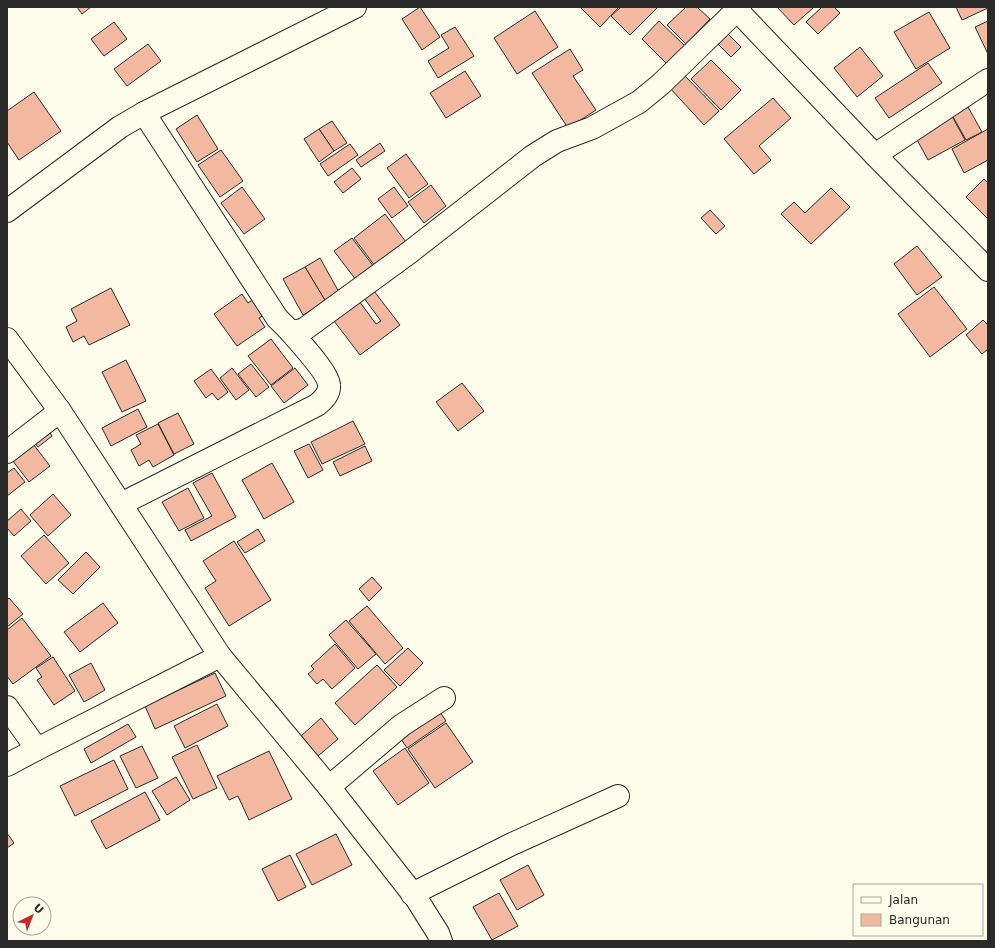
<svg xmlns="http://www.w3.org/2000/svg" width="995" height="948" viewBox="0 0 995 948" font-family="'DejaVu Sans',sans-serif">
	<rect width="100%" height="100%" fill="#fdfbea"/>
	<g fill="#f2b8a0" stroke="#2b2b2b">
		<path d="M 77,7 L 91,7 L 82,14 Z"/>
		<path d="M 420,7 L 440,37 L 422,50 L 402,19 Z"/>
		<path d="M 580,7 L 619,7 L 600,27 Z"/>
		<path d="M 621,7 L 658,7 L 630,35 L 611,16 Z"/>
		<path d="M 686,7 L 697,7 L 710,19 L 686,44 L 667,25 Z"/>
		<path d="M 777,7 L 814,7 L 794,25 Z"/>
		<path d="M 822,7 L 834,7 L 840,13 L 818,34 L 806,22 Z"/>
		<path d="M 956,7 L 988,7 L 988,8 L 962,20 Z"/>
		<path d="M 535,11 L 558,47 L 517,74 L 494,38 Z"/>
		<path d="M 929,12 L 950,48 L 916,69 L 894,32 Z"/>
		<path d="M 659,21 L 685,46 L 667,64 L 642,39 Z"/>
		<path d="M 988,21 L 988,54 L 975,27 Z"/>
		<path d="M 114,22 L 127,39 L 104,56 L 91,39 Z"/>
		<path d="M 455,27 L 474,56 L 438,78 L 428,61 L 449,48 L 441,35 Z"/>
		<path d="M 726,32 L 741,47 L 731,57 L 716,42 Z"/>
		<path d="M 148,44 L 161,61 L 127,86 L 114,69 Z"/>
		<path d="M 860,47 L 883,76 L 857,97 L 834,68 Z"/>
		<path d="M 570,49 L 583,70 L 573,76 L 596,110 L 568,128 L 532,73 Z"/>
		<path d="M 711,60 L 741,90 L 721,110 L 691,79 Z"/>
		<path d="M 928,63 L 942,83 L 889,118 L 875,98 Z"/>
		<path d="M 465,71 L 481,96 L 446,118 L 430,93 Z"/>
		<path d="M 683,74 L 719,111 L 704,125 L 669,87 Z"/>
		<path d="M 34,92 L 61,131 L 19,160 L 7,142 L 7,111 Z"/>
		<path d="M 773,98 L 791,118 L 759,146 L 771,160 L 754,174 L 724,139 Z"/>
		<path d="M 968,107 L 982,132 L 966,140 L 952,115 Z"/>
		<path d="M 197,115 L 218,149 L 197,162 L 176,129 Z"/>
		<path d="M 952,116 L 965,140 L 928,160 L 915,136 Z"/>
		<path d="M 332,121 L 347,143 L 334,151 L 319,129 Z"/>
		<path d="M 319,129 L 334,151 L 319,162 L 304,139 Z"/>
		<path d="M 988,129 L 988,160 L 964,173 L 952,149 Z"/>
		<path d="M 380,143 L 385,151 L 361,167 L 356,160 Z"/>
		<path d="M 350,144 L 358,155 L 328,176 L 320,164 Z"/>
		<path d="M 221,150 L 243,181 L 220,197 L 198,165 Z"/>
		<path d="M 406,154 L 428,184 L 409,198 L 387,168 Z"/>
		<path d="M 352,168 L 361,179 L 343,193 L 334,182 Z"/>
		<path d="M 984,179 L 988,183 L 988,219 L 966,197 Z"/>
		<path d="M 431,185 L 446,206 L 424,223 L 408,202 Z"/>
		<path d="M 242,187 L 265,219 L 244,234 L 221,203 Z"/>
		<path d="M 394,187 L 408,206 L 392,218 L 378,199 Z"/>
		<path d="M 831,188 L 850,207 L 811,244 L 781,214 L 794,202 L 805,213 Z"/>
		<path d="M 710,210 L 725,226 L 716,234 L 701,218 Z"/>
		<path d="M 385,214 L 406,242 L 375,266 L 354,238 Z"/>
		<path d="M 352,238 L 374,267 L 356,280 L 334,251 Z"/>
		<path d="M 917,246 L 942,277 L 917,295 L 894,264 Z"/>
		<path d="M 320,258 L 340,294 L 326,302 L 305,267 Z"/>
		<path d="M 305,267 L 326,302 L 303,315 L 283,279 Z"/>
		<path d="M 934,287 L 967,329 L 930,357 L 898,314 Z"/>
		<path d="M 111,288 L 130,325 L 89,345 L 84,336 L 73,342 L 66,327 L 77,321 L 71,309 Z"/>
		<path d="M 374,291 L 400,325 L 360,355 L 334,321 L 359,301 L 376,324 L 381,321 L 364,298 Z"/>
		<path d="M 242,294 L 248,303 L 258,296 L 269,312 L 259,318 L 265,327 L 237,346 L 214,314 Z"/>
		<path d="M 983,320 L 988,325 L 988,349 L 982,354 L 966,335 Z"/>
		<path d="M 271,339 L 293,368 L 271,385 L 248,356 Z"/>
		<path d="M 126,360 L 146,401 L 122,412 L 102,372 Z"/>
		<path d="M 251,364 L 269,387 L 256,397 L 238,374 Z"/>
		<path d="M 232,368 L 249,390 L 236,400 L 220,378 Z"/>
		<path d="M 295,368 L 308,385 L 284,403 L 271,386 Z"/>
		<path d="M 211,369 L 228,392 L 218,400 L 212,393 L 206,398 L 194,381 Z"/>
		<path d="M 462,383 L 484,411 L 458,431 L 436,402 Z"/>
		<path d="M 138,409 L 147,427 L 111,446 L 102,428 Z"/>
		<path d="M 178,413 L 194,444 L 174,454 L 158,423 Z"/>
		<path d="M 353,421 L 365,444 L 322,464 L 311,442 Z"/>
		<path d="M 158,424 L 174,455 L 153,467 L 149,460 L 139,466 L 131,450 L 141,444 L 136,435 Z"/>
		<path d="M 46,426 L 52,436 L 38,447 L 31,438 Z"/>
		<path d="M 30,440 L 50,466 L 29,482 L 9,456 Z"/>
		<path d="M 309,444 L 323,470 L 308,478 L 294,451 Z"/>
		<path d="M 365,446 L 372,461 L 340,476 L 333,462 Z"/>
		<path d="M 272,463 L 294,502 L 264,519 L 242,480 Z"/>
		<path d="M 14,468 L 25,482 L 7,496 L 7,473 Z"/>
		<path d="M 212,473 L 236,517 L 191,541 L 185,530 L 212,516 L 193,483 Z"/>
		<path d="M 188,488 L 204,518 L 179,531 L 162,502 Z"/>
		<path d="M 53,494 L 71,515 L 48,536 L 30,515 Z"/>
		<path d="M 21,509 L 31,521 L 14,536 L 7,528 L 7,521 Z"/>
		<path d="M 258,529 L 265,541 L 245,553 L 237,542 Z"/>
		<path d="M 44,535 L 69,563 L 46,584 L 21,556 Z"/>
		<path d="M 234,541 L 271,600 L 229,626 L 205,588 L 216,581 L 203,561 Z"/>
		<path d="M 86,552 L 100,567 L 73,594 L 58,580 Z"/>
		<path d="M 372,577 L 382,588 L 369,601 L 359,589 Z"/>
		<path d="M 9,598 L 23,614 L 7,627 L 7,600 Z"/>
		<path d="M 103,603 L 118,623 L 80,652 L 64,632 Z"/>
		<path d="M 367,606 L 403,648 L 385,664 L 349,621 Z"/>
		<path d="M 22,618 L 51,656 L 13,684 L 7,676 L 7,630 Z"/>
		<path d="M 346,620 L 376,654 L 358,669 L 329,635 Z"/>
		<path d="M 335,644 L 355,668 L 332,689 L 323,679 L 317,684 L 308,674 L 314,669 L 311,666 Z"/>
		<path d="M 408,648 L 423,663 L 400,686 L 384,670 Z"/>
		<path d="M 53,657 L 75,691 L 54,705 L 37,680 L 42,677 L 36,668 Z"/>
		<path d="M 91,663 L 105,690 L 84,702 L 69,675 Z"/>
		<path d="M 377,665 L 397,687 L 355,725 L 335,703 Z"/>
		<path d="M 215,673 L 226,696 L 155,729 L 145,706 Z"/>
		<path d="M 217,704 L 228,726 L 185,748 L 174,726 Z"/>
		<path d="M 438,709 L 446,721 L 407,748 L 399,736 Z"/>
		<path d="M 321,718 L 338,739 L 318,756 L 301,736 Z"/>
		<path d="M 446,723 L 473,762 L 435,788 L 408,749 Z"/>
		<path d="M 128,724 L 136,737 L 91,763 L 84,749 Z"/>
		<path d="M 197,745 L 217,788 L 193,799 L 172,757 Z"/>
		<path d="M 142,746 L 158,778 L 136,788 L 120,756 Z"/>
		<path d="M 405,748 L 429,783 L 398,805 L 373,771 Z"/>
		<path d="M 269,751 L 292,799 L 249,820 L 238,796 L 229,800 L 217,776 Z"/>
		<path d="M 114,760 L 128,789 L 75,816 L 60,786 Z"/>
		<path d="M 176,777 L 190,800 L 167,815 L 152,791 Z"/>
		<path d="M 145,792 L 160,820 L 106,849 L 91,821 Z"/>
		<path d="M 7,833 L 14,843 L 7,848 Z"/>
		<path d="M 336,834 L 352,865 L 312,885 L 296,854 Z"/>
		<path d="M 290,855 L 306,887 L 278,901 L 262,869 Z"/>
		<path d="M 528,865 L 544,895 L 517,910 L 500,880 Z"/>
		<path d="M 499,893 L 518,926 L 492,940 L 473,907 Z"/>
	</g>
	<g fill="none" stroke-linecap="round" stroke-linejoin="round">
		<g stroke="#2b2b2b" stroke-width="24">
			<g id="minor">
				<path d="M 734,7 L 875,155 L 988,270"/>
				<path d="M 144,113 L 277,318 L 290,331 L 299,331 L 306,328 L 410,252 L 533,156 L 557,141 L 592,128 L 639,102 L 661,84 L 740,7"/>
				<path d="M 875,155 L 988,80"/>
				<path d="M 7,211 L 120,127 L 144,113 L 355,7"/>
				<path d="M 7,339 L 60,411 L 220,656 L 329,787 L 416,898 L 438,933 L 441,941"/>
				<path d="M 7,452 L 60,411"/>
				<path d="M 121,504 L 317,405 C 323,400 330,394 329,385 C 328,372 299,342 290,331"/>
				<path d="M 7,707 L 37,749"/>
				<path d="M 7,765 L 37,749 L 220,656"/>
				<path d="M 329,787 L 402,725 L 444,698"/>
				<path d="M 412,894 L 512,844 L 618,796"/>
			</g>
		</g>
		<use href="#minor" stroke="#fdfbea" stroke-width="22"/>
	</g>
	<rect width="995" height="948" fill="none" stroke="#2b2b2b" stroke-width="16"/>
	<rect x="853" y="884" width="130" height="52" fill="#fdfbea" stroke="#a9a89e"/>
	<rect x="861" y="897" width="20" height="6" fill="#fdfbea" stroke="#a9a89e"/>
	<text x="889" y="904" font-size="12" fill="#2b2b2b">Jalan</text>
	<rect x="861" y="914" width="20" height="12" fill="#f2b8a0" stroke="#a9a89e"/>
	<text x="889" y="924" font-size="12" fill="#2b2b2b">Bangunan</text>
	<g transform="translate(32 916) rotate(43)"><circle r="19" fill="#fdfbea" stroke="#a9a89e"/>
	<path d="M0-3L7 15L0 10L-7 15Z" fill="#c62828"/>
	<text y="-6" font-size="11" font-weight="bold" text-anchor="middle" fill="#2b2b2b">U</text>
	</g>
</svg>
